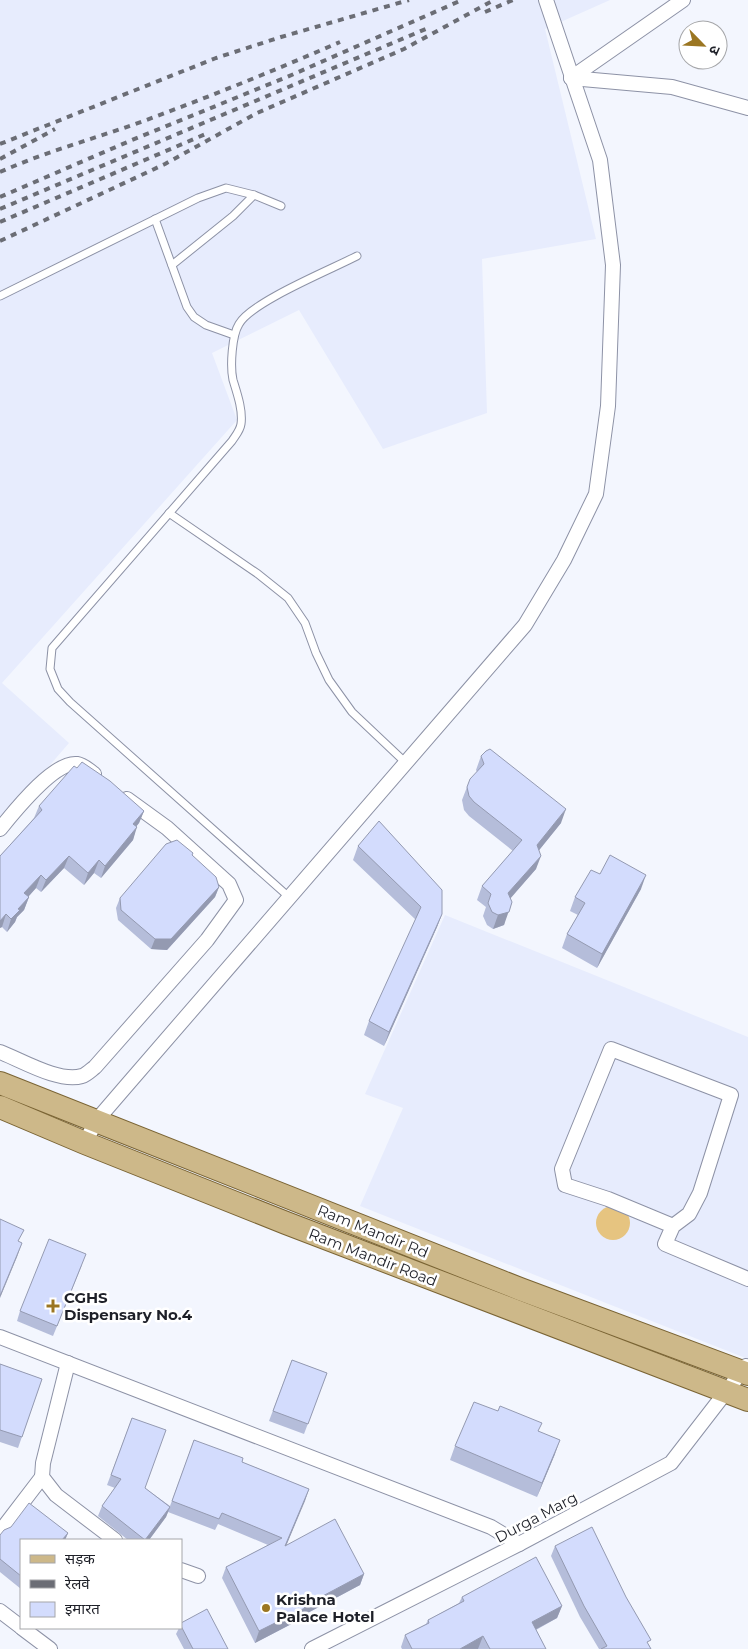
<svg xmlns="http://www.w3.org/2000/svg" width="748" height="1649" viewBox="0 0 748 1649" font-family="Montserrat,'Noto Sans Devanagari',sans-serif">
	<rect width="100%" height="100%" fill="#f3f6fe"/>
	<g fill="#e7ecfd">
		<path d="M 0,0 L 610,0 L 545,29 L 596,239 L 482,259 L 487,413 L 383,449 L 299,310 L 212,353 L 237,420 L 2,683 L 69,743 L 0,823 Z"/>
		<path d="M 445,915 L 748,1037 L 748,1359 L 360,1206 L 403,1108 L 365,1094 Z"/>
	</g>
	<circle fill="#e6c480" cx="613" cy="1223" r="17"/>
	<g fill="none" stroke-linecap="round" stroke-linejoin="round">
		<g stroke="#8d92a6" stroke-width="9">
			<g id="lane">
				<path d="M 155,219 L 187,307 L 194,317 L 206,325 L 234,335"/>
				<path d="M 172,265 L 233,216 L 254,195"/>
				<path d="M 0,296 L 198,198 L 226,188 L 254,195 L 281,206"/>
				<path d="M 169,513 L 258,574 L 288,598 L 305,623 L 316,653 L 329,680 L 352,712 L 406,763"/>
				<path d="M 289,897 L 70,702 L 58,689 L 50,669 L 52,648 L 232,441 C 235,436 240,431 241,424 C 243,410 237,393 233,380 C 230,366 232,335 239,324 C 251,302 332,269 357,256"/>
			</g>
		</g>
		<g stroke="#8d92a6" stroke-width="16">
			<g id="street">
				<path d="M 571,78 L 672,87 L 748,108"/>
				<path d="M 571,78 L 683,0"/>
				<path d="M 0,829 C 14,812 54,761 77,764 C 83,765 89,770 94,774"/>
				<path d="M 0,1052 C 21,1060 59,1083 82,1076 C 86,1075 91,1070 95,1067 L 207,940 L 236,900 L 229,884 L 167,828 L 127,799"/>
				<path d="M 85,1143 L 96,1121 L 127,1085 L 525,625 L 564,560 L 596,494 L 608,406 L 613,265 L 600,160 L 546,0"/>
				<path d="M 673,1226 L 608,1199 L 565,1185 L 562,1169 L 611,1049 L 731,1095 L 700,1193 L 689,1214 L 673,1226 L 665,1244 L 748,1279"/>
				<path d="M 0,1337 L 491,1527 L 519,1544"/>
				<path d="M 68,1363 L 43,1463 L 42,1477 L 56,1495 L 115,1540"/>
				<path d="M 0,1532 L 42,1477"/>
				<path d="M 181,1570 L 198,1576"/>
				<path d="M 0,1611 L 21,1627"/>
				<path d="M 22,1628 L 50,1649"/>
				<path d="M 312,1649 L 519,1544 L 671,1463 L 746,1366"/>
			</g>
		</g>
		<g stroke="#7a6434" stroke-width="24">
			<g id="primary">
				<path d="M 0,1083 L 520,1289 L 748,1374"/>
				<path d="M 0,1107 L 85,1143 L 286,1223 L 748,1400"/>
			</g>
		</g>
		<use href="#lane" stroke="#fff" stroke-width="7"/>
		<use href="#street" stroke="#fff" stroke-width="14"/>
		<use href="#primary" stroke="#cdb889" stroke-width="22"/>
		<g stroke="#6b6d75" stroke-width="4" stroke-dasharray="6 6" stroke-linecap="butt">
			<path d="M 485,12 L 513,0"/>
			<path d="M 0,144 L 216,58 L 281,37 L 409,0"/>
			<path d="M 0,159 L 55,129"/>
			<path d="M 0,172 C 52,149 105,136 157,116 C 219,93 280,68 340,42"/>
			<path d="M 0,197 L 132,140 L 287,77 L 462,0"/>
			<path d="M 0,209 L 428,28"/>
			<path d="M 0,222 L 208,133"/>
			<path d="M 0,241 L 165,164 L 257,113 L 404,49 L 494,0"/>
		</g>
	</g>
	<g fill="#b5bdda">
		<path d="M 481,756 L 561,823 L 539,850 L 536,869 L 510,898 L 504,925 L 493,929 L 487,925 L 483,916 L 486,907 L 477,900 L 482,886 L 513,851 L 469,816 L 464,810 L 462,800 L 467,787 L 477,772 L 476,770 Z"/>
		<path d="M 77,768 L 144,811 L 139,823 L 136,827 L 133,840 L 101,878 L 94,873 L 84,885 L 64,868 L 41,892 L 36,888 L 28,897 L 29,897 L 24,910 L 17,917 L 15,922 L 7,932 L 2,927 L 0,928 L 0,856 L 34,818 L 39,806 Z"/>
		<path d="M 358,846 L 442,914 L 437,927 L 384,1046 L 364,1035 L 369,1021 L 416,920 L 353,860 Z"/>
		<path d="M 193,853 L 192,856 L 219,887 L 215,897 L 167,950 L 151,949 L 118,920 L 116,908 L 120,898 Z"/>
		<path d="M 600,874 L 641,889 L 597,968 L 562,948 L 567,934 L 578,915 L 570,911 L 575,897 Z"/>
		<path d="M 82,1265 L 53,1336 L 17,1321 L 20,1311 Z"/>
		<path d="M 292,1360 L 327,1373 L 304,1434 L 269,1421 Z"/>
		<path d="M 0,1364 L 42,1379 L 18,1448 L 0,1442 Z"/>
		<path d="M 132,1418 L 145,1488 L 170,1506 L 194,1440 L 242,1462 L 309,1489 L 286,1546 L 364,1574 L 360,1585 L 302,1616 L 301,1619 L 255,1643 L 222,1578 L 226,1567 L 268,1545 L 218,1524 L 215,1530 L 168,1512 L 166,1517 L 149,1540 L 128,1540 L 98,1516 L 102,1506 L 115,1488 L 107,1485 Z"/>
		<path d="M 539,1431 L 555,1454 L 537,1497 L 450,1460 L 455,1446 Z"/>
		<path d="M 68,1533 L 65,1540 L 21,1540 L 21,1589 L 0,1572 L 0,1535 Z"/>
		<path d="M 555,1546 L 649,1645 L 651,1649 L 599,1649 L 580,1617 L 551,1556 Z"/>
		<path d="M 462,1597 L 562,1606 L 557,1618 L 536,1630 L 546,1649 L 402,1649 L 401,1647 L 405,1635 L 426,1624 L 428,1620 L 459,1603 Z"/>
		<path d="M 181,1623 L 228,1649 L 184,1649 L 176,1634 L 179,1628 L 181,1628 Z"/>
	</g>
	<g fill="#949ab1">
		<path d="M 566,809 L 561,823 L 532,859 L 537,845 Z"/>
		<path d="M 144,811 L 139,823 L 128,836 L 133,824 Z"/>
		<path d="M 137,827 L 133,840 L 101,878 L 105,866 Z"/>
		<path d="M 69,856 L 64,868 L 41,892 L 46,880 Z"/>
		<path d="M 541,856 L 536,869 L 503,907 L 508,893 Z"/>
		<path d="M 99,860 L 94,873 L 84,885 L 88,873 Z"/>
		<path d="M 41,875 L 36,888 L 20,906 L 24,893 Z"/>
		<path d="M 646,875 L 641,889 L 597,968 L 602,954 Z"/>
		<path d="M 219,887 L 215,897 L 167,950 L 151,949 L 155,939 Z"/>
		<path d="M 29,897 L 24,910 L 17,917 L 15,922 L 7,932 L 11,919 L 18,909 Z"/>
		<path d="M 512,902 L 504,925 L 493,929 L 498,915 Z"/>
		<path d="M 6,914 L 2,927 L 0,928 L 0,921 Z"/>
		<path d="M 442,914 L 437,927 L 384,1046 L 389,1032 Z"/>
		<path d="M 22,1243 L 17,1257 L 0,1298 L 0,1296 Z"/>
		<path d="M 560,1440 L 555,1454 L 537,1497 L 542,1483 Z"/>
		<path d="M 309,1489 L 305,1501 L 281,1558 L 285,1546 Z"/>
		<path d="M 170,1507 L 166,1517 L 149,1540 L 145,1540 Z"/>
		<path d="M 68,1533 L 65,1540 L 62,1540 Z"/>
		<path d="M 364,1574 L 360,1585 L 302,1616 L 301,1619 L 255,1643 L 259,1631 Z"/>
		<path d="M 562,1606 L 557,1618 L 527,1634 L 532,1622 Z"/>
		<path d="M 483,1636 L 478,1649 L 460,1649 Z"/>
	</g>
	<g fill="#d3dcfd" stroke="#949ab1">
		<path d="M 490,749 L 566,809 L 537,845 L 541,856 L 508,893 L 512,902 L 509,912 L 498,915 L 492,912 L 488,903 L 491,894 L 482,886 L 522,840 L 474,802 L 469,796 L 467,787 L 470,779 L 484,764 L 481,756 L 486,751 Z"/>
		<path d="M 82,762 L 110,781 L 144,811 L 133,824 L 137,827 L 105,866 L 99,860 L 88,873 L 69,856 L 46,880 L 41,875 L 24,893 L 29,897 L 18,909 L 20,910 L 11,919 L 6,914 L 0,921 L 0,856 L 42,810 L 39,806 L 74,766 L 77,768 Z"/>
		<path d="M 379,821 L 442,890 L 442,914 L 389,1032 L 369,1021 L 421,907 L 358,846 Z"/>
		<path d="M 177,840 L 193,853 L 192,855 L 216,877 L 219,887 L 171,939 L 155,939 L 121,910 L 120,898 L 166,844 Z"/>
		<path d="M 610,855 L 646,875 L 602,954 L 567,934 L 585,903 L 575,897 L 591,870 L 600,874 Z"/>
		<path d="M 0,1219 L 24,1230 L 18,1241 L 22,1243 L 0,1296 Z"/>
		<path d="M 49,1239 L 86,1254 L 57,1326 L 20,1311 Z"/>
		<path d="M 292,1360 L 327,1373 L 308,1424 L 273,1411 Z"/>
		<path d="M 0,1364 L 42,1379 L 22,1437 L 0,1430 Z"/>
		<path d="M 474,1402 L 498,1411 L 500,1406 L 542,1423 L 538,1431 L 560,1440 L 542,1483 L 455,1446 Z"/>
		<path d="M 132,1418 L 166,1430 L 145,1488 L 170,1507 L 145,1540 L 102,1506 L 121,1479 L 111,1475 Z"/>
		<path d="M 194,1440 L 243,1458 L 242,1462 L 309,1489 L 285,1546 L 335,1519 L 364,1574 L 304,1606 L 305,1608 L 259,1631 L 226,1567 L 282,1538 L 222,1513 L 219,1519 L 172,1501 Z"/>
		<path d="M 29,1503 L 68,1533 L 62,1540 L 21,1540 L 21,1576 L 0,1559 L 0,1535 L 4,1530 L 11,1527 Z"/>
		<path d="M 592,1527 L 626,1597 L 651,1640 L 647,1642 L 651,1649 L 601,1649 L 607,1646 L 584,1606 L 555,1546 Z"/>
		<path d="M 536,1557 L 562,1606 L 532,1622 L 546,1649 L 490,1649 L 483,1636 L 460,1649 L 412,1649 L 405,1635 L 429,1623 L 428,1620 L 464,1601 L 462,1597 Z"/>
		<path d="M 207,1609 L 228,1649 L 193,1649 L 181,1626 L 181,1623 Z"/>
	</g>
	<g fill="#9b7622" stroke="#fff" stroke-width="2">
		<path d="M50.5 1298.5h5v5h5v5h-5v5h-5v-5h-5v-5h5z"/>
		<circle cx="266" cy="1608" r="5"/>
	</g>
	<g text-anchor="middle" dominant-baseline="central" stroke-width="5" stroke-linejoin="round" paint-order="stroke">
		<g font-size="15" fill="#1e2028" stroke="#fff">
			<text transform="translate(373 1231) rotate(22)">Ram Mandir Rd</text>
			<text transform="translate(373 1257) rotate(21)">Ram Mandir Road</text>
			<text transform="translate(536 1517) rotate(-28)">Durga Marg</text>
		</g>
		<g font-size="15" font-weight="bold" fill="#1e2028" stroke="#fff" text-anchor="start">
			<text x="64" y="1297">CGHS<tspan x="64" dy="17">Dispensary No.4</tspan></text>
			<text x="276" y="1599">Krishna<tspan x="276" dy="17">Palace Hotel</tspan></text>
		</g>
	</g>
	<rect x="20" y="1539" width="162" height="90" fill="#ffffff" stroke="#a5a6a9"/>
	<rect x="30" y="1555" width="25" height="8" fill="#cdb889" stroke="#a5a6a9"/>
	<text x="65" y="1564" font-size="15" fill="#1e2028">सड़क</text>
	<rect x="30" y="1580" width="25" height="8" fill="#6b6d75" stroke="#a5a6a9"/>
	<text x="65" y="1589" font-size="15" fill="#1e2028">रेलवे</text>
	<rect x="30" y="1602" width="25" height="15" fill="#d3dcfd" stroke="#a5a6a9"/>
	<text x="65" y="1614" font-size="15" fill="#1e2028">इमारत</text>
	<g transform="translate(703 45) rotate(114)"><circle r="24" fill="#ffffff" stroke="#a5a6a9"/>
	<path d="M0-4L9 19L0 12L-9 19Z" fill="#9b7622"/>
	<text y="-8" font-size="14" font-weight="bold" text-anchor="middle" fill="#1e2028">उ</text>
	</g>
</svg>
